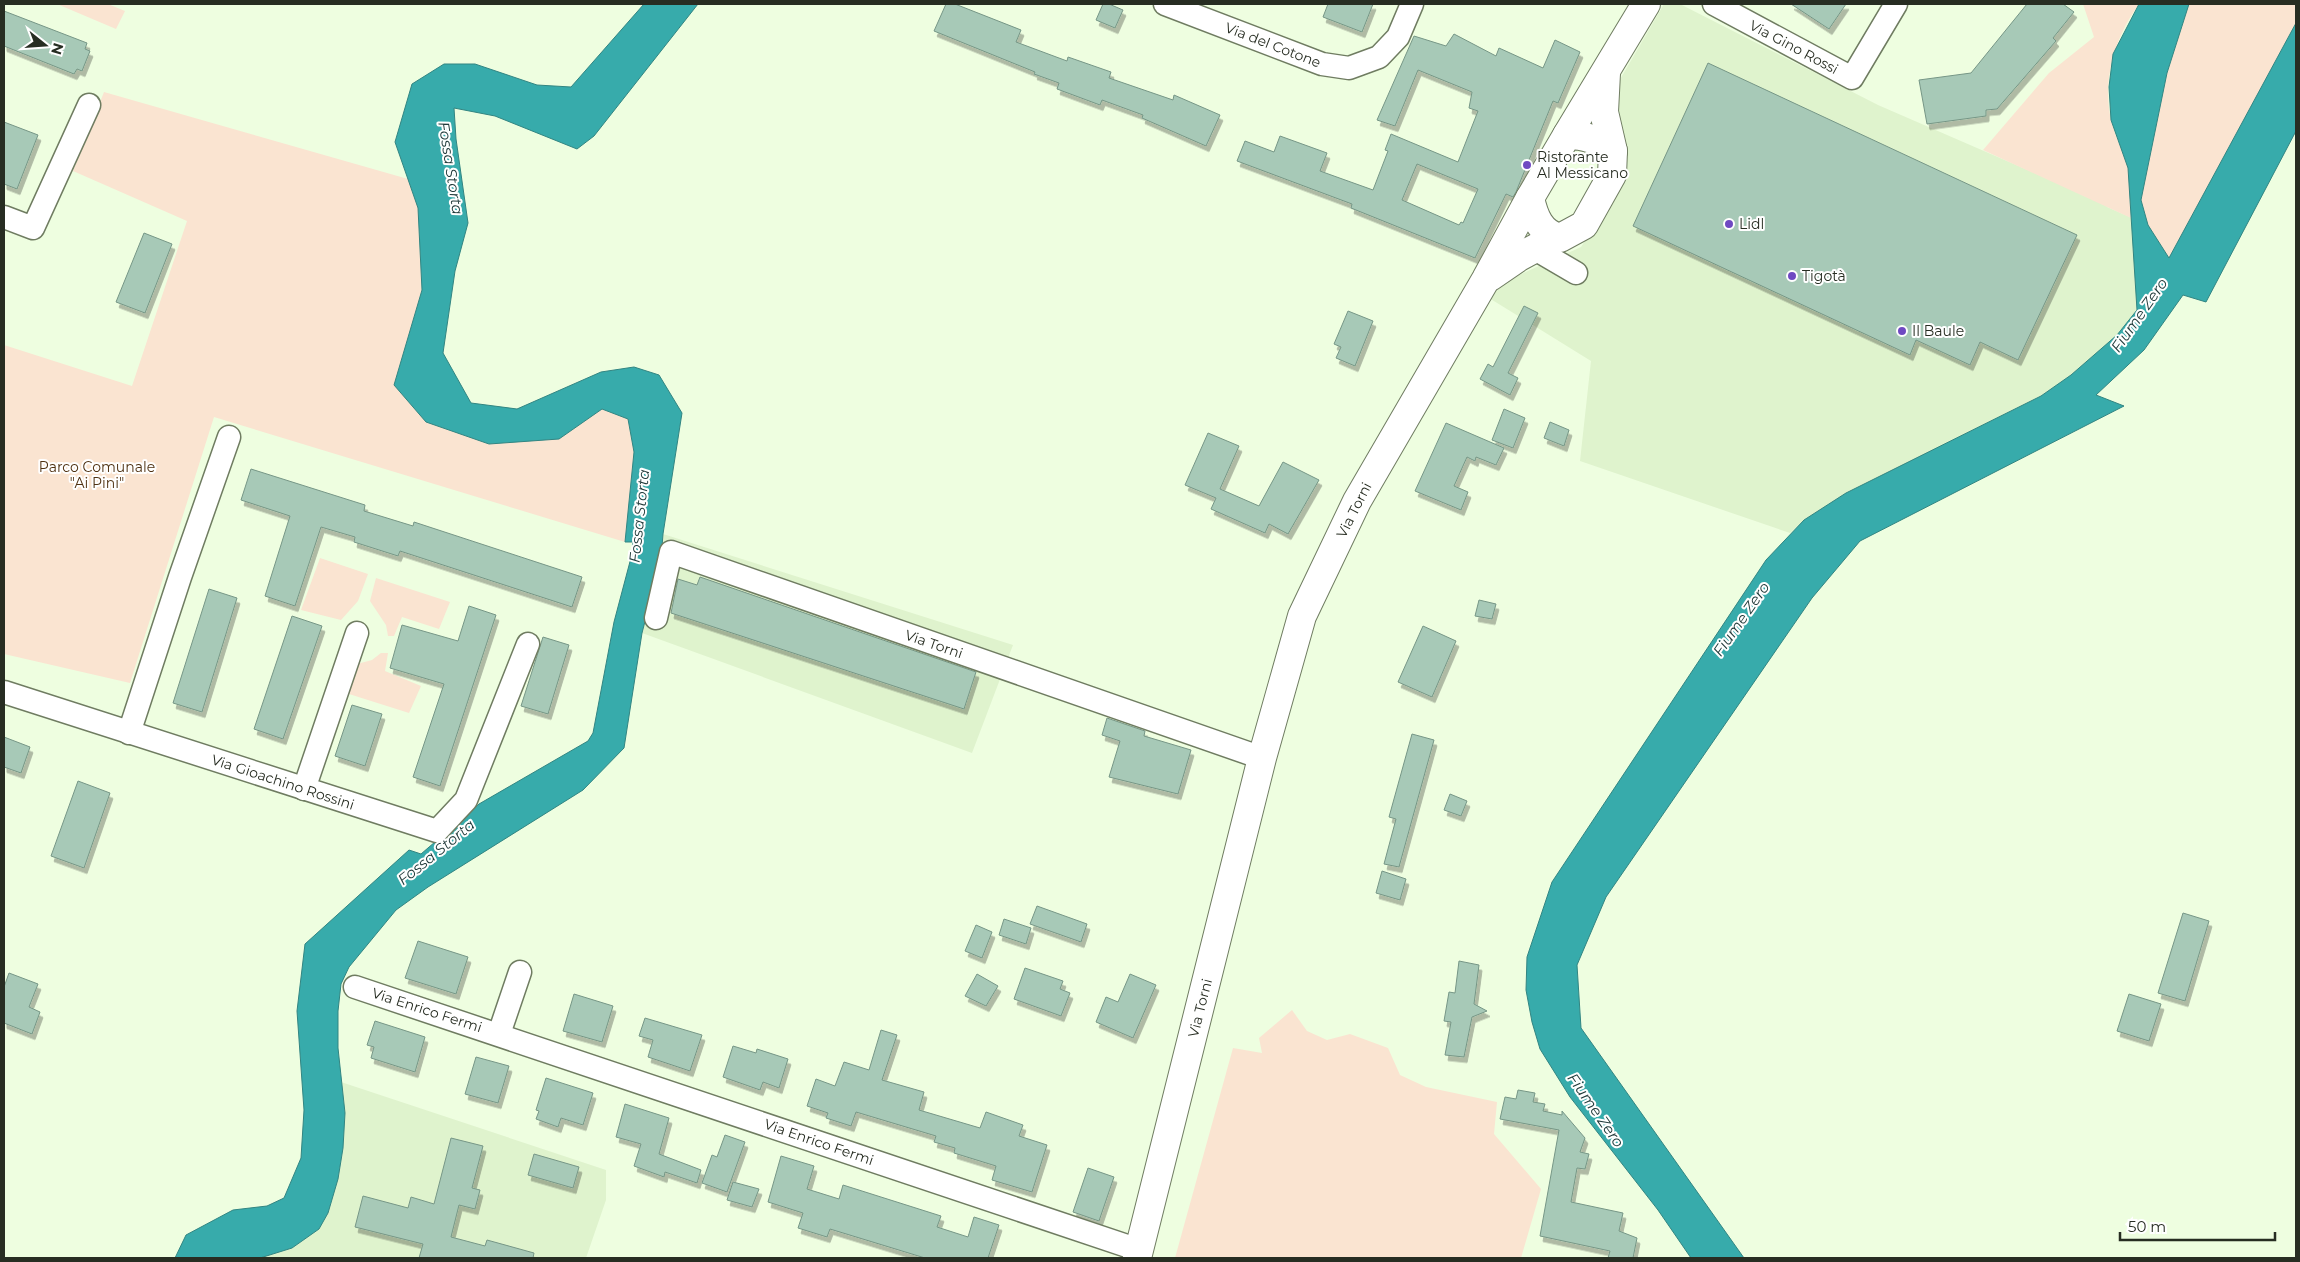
<svg xmlns="http://www.w3.org/2000/svg" width="2300" height="1262" viewBox="0 0 2300 1262" font-family="Montserrat,sans-serif">
	<defs>
		<filter id="shadow"><feDropShadow dx="3" dy="5.5" stdDeviation="0" flood-color="#0004"/></filter>
	</defs>
	<rect width="100%" height="100%" fill="#eefee0"/>
	<g fill="#dff3cd">
		<path d="M 1664,4 L 1680,4 L 1878,105 L 2106,204 L 2107,207 L 2148,225 L 2169,258 L 2137,310 L 2117,335 L 2071,375 L 2041,396 L 1804,520 L 1790,533 L 1580,461 L 1591,361 L 1489,298 L 1506,281 L 1581,247 L 1624,182 L 1615,88 Z"/>
		<path d="M 663,534 L 1013,645 L 972,753 L 642,633 L 661,559 Z"/>
		<path d="M 341,1082 L 606,1170 L 606,1200 L 586,1258 L 260,1258 L 292,1248 L 319,1229 L 338,1179 L 343,1148 L 345,1113 Z"/>
	</g>
	<g fill="#fae4d1">
		<path d="M 57,4 L 108,4 L 125,11 L 116,29 Z"/>
		<path d="M 2083,4 L 2139,4 C 2115,37 2102,79 2111,120 C 2115,137 2124,152 2128,168 C 2132,183 2130,202 2131,218 L 1983,150 L 2049,73 L 2094,37 Z"/>
		<path d="M 2189,4 L 2296,4 L 2296,23 L 2169,258 L 2148,225 L 2141,200 L 2167,73 Z"/>
		<path d="M 104,92 L 408,179 L 418,208 L 422,290 L 394,385 L 559,439 L 602,409 L 628,419 L 634,452 L 625,542 L 214,417 L 130,683 L 4,654 L 4,345 L 132,386 L 187,221 L 73,171 Z"/>
		<path d="M 320,558 L 368,574 L 358,601 L 341,620 L 301,610 Z"/>
		<path d="M 376,578 L 450,602 L 439,629 L 402,617 L 394,636 L 388,636 L 386,625 L 370,601 Z"/>
		<path d="M 381,653 L 388,653 L 385,671 L 421,686 L 409,713 L 349,694 L 357,664 L 372,660 Z"/>
		<path d="M 1292,1010 L 1307,1031 L 1327,1040 L 1350,1034 L 1388,1048 L 1400,1075 L 1426,1087 L 1497,1102 L 1494,1134 L 1541,1189 L 1521,1258 L 1175,1258 L 1233,1048 L 1262,1053 L 1259,1038 Z"/>
	</g>
	<g fill="#37abab" stroke="#328582">
		<path d="M 644,4 L 698,4 L 594,136 L 577,149 L 495,116 L 454,108 L 456,139 L 468,223 L 455,271 L 443,353 L 471,403 L 517,409 L 601,372 L 634,367 L 659,375 L 682,413 L 663,534 L 661,559 L 642,633 L 624,748 L 583,790 L 428,887 L 396,910 L 349,967 L 341,984 L 338,1011 L 338,1048 L 345,1113 L 343,1148 L 338,1179 L 328,1213 L 319,1229 L 292,1248 L 260,1258 L 175,1258 L 186,1235 L 233,1210 L 267,1206 L 284,1198 L 301,1158 L 304,1110 L 297,1011 L 305,944 L 409,850 L 421,854 L 479,804 L 588,741 L 593,733 L 614,622 L 632,554 L 633,542 L 625,542 L 634,452 L 628,419 L 602,409 L 559,439 L 489,444 L 426,422 L 394,385 L 422,290 L 418,208 L 395,142 L 412,84 L 444,64 L 475,64 L 537,85 L 571,87 Z"/>
		<path d="M 2139,4 L 2189,4 L 2167,73 L 2141,200 L 2148,225 L 2169,258 L 2296,23 L 2296,131 L 2206,302 L 2183,295 L 2144,350 L 2096,395 L 2124,406 L 1860,541 L 1812,598 L 1606,897 L 1577,965 L 1581,1028 L 1744,1258 L 1691,1258 L 1658,1210 L 1570,1097 L 1540,1049 L 1532,1022 L 1526,990 L 1527,957 L 1552,882 L 1766,560 L 1804,520 L 1846,493 L 2041,396 L 2071,375 L 2117,335 L 2137,310 L 2128,168 L 2111,120 L 2109,87 L 2113,54 Z"/>
	</g>
	<g fill="#a7c9b7" stroke="#769686" fill-rule="evenodd" filter="url(#shadow)">
		<path d="M 946,4 L 955,4 L 1021,30 L 1016,42 L 1067,61 L 1068,57 L 1111,72 L 1109,78 L 1173,100 L 1174,95 L 1220,115 L 1206,146 L 1142,118 L 1143,115 L 1102,100 L 1100,105 L 1057,89 L 1059,83 L 1034,74 L 1035,72 L 934,31 Z"/>
		<path d="M 1103,4 L 1109,4 L 1123,10 L 1115,28 L 1096,20 Z"/>
		<path d="M 1328,4 L 1373,4 L 1362,32 L 1323,17 Z"/>
		<path d="M 1791,4 L 1846,4 L 1829,29 Z"/>
		<path d="M 2027,4 L 2063,4 L 2074,12 L 2053,38 L 2056,41 L 1997,109 L 1986,110 L 1986,116 L 1927,124 L 1919,80 L 1971,73 Z"/>
		<path d="M 4,11 L 87,43 L 85,49 L 90,51 L 82,71 L 77,69 L 74,74 L 4,46 Z"/>
		<path d="M 1454,34 L 1496,56 L 1499,48 L 1543,68 L 1555,40 L 1580,52 L 1558,103 L 1553,101 L 1516,192 L 1513,197 L 1506,194 L 1475,258 L 1351,208 L 1352,204 L 1237,161 L 1245,141 L 1274,152 L 1280,136 L 1327,153 L 1320,171 L 1373,190 L 1388,151 L 1385,150 L 1391,134 L 1458,162 L 1478,111 L 1469,108 L 1472,92 L 1418,70 L 1395,126 L 1377,120 L 1414,36 L 1446,46 ZM 1417,164 L 1478,189 L 1463,223 L 1461,222 L 1459,225 L 1402,200 Z"/>
		<path d="M 1708,63 L 2077,235 L 2018,360 L 1980,342 L 1970,365 L 1916,340 L 1910,355 L 1633,226 Z"/>
		<path d="M 4,122 L 38,135 L 17,189 L 4,184 Z"/>
		<path d="M 144,233 L 172,244 L 145,313 L 116,302 Z"/>
		<path d="M 1524,306 L 1538,313 L 1508,373 L 1518,378 L 1510,395 L 1480,379 L 1488,364 L 1493,367 Z"/>
		<path d="M 1348,311 L 1373,321 L 1355,366 L 1336,358 L 1341,347 L 1334,344 Z"/>
		<path d="M 1504,409 L 1525,418 L 1513,448 L 1492,440 Z"/>
		<path d="M 1550,422 L 1569,430 L 1564,446 L 1544,438 Z"/>
		<path d="M 1446,423 L 1504,448 L 1496,465 L 1476,457 L 1475,461 L 1467,457 L 1454,486 L 1468,492 L 1461,510 L 1415,491 Z"/>
		<path d="M 1208,433 L 1239,446 L 1220,489 L 1259,506 L 1283,462 L 1319,480 L 1288,534 L 1269,524 L 1265,533 L 1211,509 L 1216,498 L 1185,485 Z"/>
		<path d="M 251,469 L 365,505 L 364,511 L 413,526 L 414,522 L 582,577 L 572,607 L 400,551 L 398,556 L 354,542 L 355,537 L 321,527 L 295,606 L 265,596 L 290,516 L 241,500 Z"/>
		<path d="M 700,577 L 976,672 L 964,709 L 671,613 L 678,579 L 697,585 Z"/>
		<path d="M 209,589 L 237,598 L 202,712 L 173,703 Z"/>
		<path d="M 1479,600 L 1496,604 L 1492,619 L 1475,616 Z"/>
		<path d="M 469,606 L 496,615 L 440,786 L 413,777 L 444,684 L 390,668 L 402,625 L 458,641 Z"/>
		<path d="M 292,616 L 322,626 L 283,739 L 254,729 Z"/>
		<path d="M 1423,626 L 1456,641 L 1432,697 L 1398,682 Z"/>
		<path d="M 543,637 L 569,645 L 548,714 L 521,706 Z"/>
		<path d="M 352,705 L 382,714 L 365,766 L 335,756 Z"/>
		<path d="M 1107,718 L 1145,731 L 1144,736 L 1191,750 L 1178,794 L 1109,777 L 1120,741 L 1102,735 Z"/>
		<path d="M 1412,734 L 1434,740 L 1399,867 L 1384,864 L 1396,819 L 1389,817 Z"/>
		<path d="M 4,737 L 30,747 L 21,773 L 4,767 Z"/>
		<path d="M 78,781 L 110,793 L 84,868 L 51,856 Z"/>
		<path d="M 1450,794 L 1467,801 L 1461,816 L 1444,810 Z"/>
		<path d="M 1382,871 L 1406,879 L 1400,900 L 1376,893 Z"/>
		<path d="M 1037,906 L 1087,924 L 1081,942 L 1030,924 Z"/>
		<path d="M 2183,913 L 2209,921 L 2185,1001 L 2158,993 Z"/>
		<path d="M 1004,919 L 1031,928 L 1026,944 L 999,935 Z"/>
		<path d="M 976,925 L 992,932 L 982,958 L 965,951 Z"/>
		<path d="M 418,941 L 468,957 L 456,994 L 405,978 Z"/>
		<path d="M 1459,961 L 1479,965 L 1474,1004 L 1487,1011 L 1472,1017 L 1464,1057 L 1445,1055 L 1451,1022 L 1444,1021 L 1449,992 L 1455,993 Z"/>
		<path d="M 1025,968 L 1063,981 L 1060,989 L 1070,993 L 1061,1016 L 1014,999 Z"/>
		<path d="M 9,973 L 38,984 L 29,1007 L 40,1012 L 32,1034 L 4,1023 L 4,987 Z"/>
		<path d="M 977,974 L 998,986 L 986,1006 L 965,996 Z"/>
		<path d="M 1130,974 L 1156,985 L 1133,1038 L 1096,1022 L 1106,997 L 1118,1002 Z"/>
		<path d="M 574,994 L 613,1006 L 602,1042 L 563,1031 Z"/>
		<path d="M 2129,994 L 2161,1004 L 2149,1041 L 2117,1031 Z"/>
		<path d="M 645,1018 L 702,1035 L 690,1071 L 648,1057 L 653,1040 L 639,1036 Z"/>
		<path d="M 375,1021 L 425,1037 L 415,1072 L 371,1058 L 374,1047 L 367,1045 Z"/>
		<path d="M 881,1030 L 897,1035 L 882,1080 L 924,1092 L 919,1110 L 980,1128 L 986,1112 L 1023,1125 L 1019,1136 L 1047,1145 L 1032,1192 L 992,1180 L 996,1166 L 954,1153 L 955,1148 L 934,1142 L 936,1136 L 856,1112 L 851,1126 L 826,1118 L 828,1113 L 807,1106 L 816,1079 L 835,1086 L 844,1062 L 869,1070 Z"/>
		<path d="M 733,1046 L 756,1053 L 757,1049 L 788,1059 L 779,1088 L 763,1082 L 760,1090 L 723,1077 Z"/>
		<path d="M 476,1057 L 509,1066 L 498,1103 L 465,1094 Z"/>
		<path d="M 546,1078 L 593,1093 L 583,1125 L 561,1118 L 558,1127 L 536,1119 L 539,1111 L 536,1110 Z"/>
		<path d="M 1518,1090 L 1535,1093 L 1533,1102 L 1545,1104 L 1543,1111 L 1562,1115 L 1562,1111 L 1585,1138 L 1580,1152 L 1589,1154 L 1585,1169 L 1577,1168 L 1571,1202 L 1623,1213 L 1619,1231 L 1637,1238 L 1633,1258 L 1608,1258 L 1610,1251 L 1540,1236 L 1559,1130 L 1500,1119 L 1505,1097 L 1516,1099 Z"/>
		<path d="M 625,1104 L 669,1118 L 659,1154 L 701,1170 L 697,1183 L 665,1172 L 664,1177 L 634,1166 L 641,1144 L 616,1137 Z"/>
		<path d="M 725,1135 L 745,1142 L 727,1192 L 702,1183 L 712,1155 L 717,1157 Z"/>
		<path d="M 451,1138 L 483,1146 L 472,1188 L 480,1190 L 475,1209 L 459,1205 L 451,1237 L 485,1246 L 487,1240 L 534,1253 L 533,1258 L 419,1258 L 423,1244 L 355,1227 L 363,1196 L 408,1208 L 411,1197 L 434,1204 Z"/>
		<path d="M 534,1154 L 579,1167 L 573,1188 L 528,1175 Z"/>
		<path d="M 781,1156 L 814,1166 L 807,1189 L 839,1199 L 843,1185 L 941,1216 L 937,1227 L 968,1237 L 974,1217 L 999,1225 L 988,1258 L 925,1258 L 830,1229 L 827,1237 L 798,1228 L 803,1213 L 768,1202 Z"/>
		<path d="M 1088,1168 L 1114,1177 L 1099,1221 L 1073,1212 Z"/>
		<path d="M 733,1182 L 759,1189 L 752,1207 L 727,1200 Z"/>
	</g>
	<g fill="none" stroke-linecap="round" stroke-linejoin="round">
		<g stroke="#6f7c61" stroke-width="25">
			<g id="minor">
				<path d="M 1165,4 L 1322,64 L 1349,68 L 1379,57 L 1398,37 L 1412,4"/>
				<path d="M 1714,4 L 1852,78 L 1896,4"/>
				<path d="M 4,217 L 33,228 L 89,105"/>
				<path d="M 1535,249 L 1576,273"/>
				<path d="M 656,618 L 671,552 L 1262,758"/>
				<path d="M 4,692 L 437,831 L 466,800 L 528,644"/>
				<path d="M 129,733 L 180,577 L 229,437"/>
				<path d="M 304,789 L 357,633"/>
				<path d="M 355,987 L 1139,1250"/>
				<path d="M 499,1034 L 520,972"/>
			</g>
		</g>
		<g stroke="#6f7c61" stroke-width="30">
			<g id="major">
				<path d="M 1606,73 L 1604,112 L 1613,151"/>
				<path d="M 1567,135 C 1587,135 1597,140 1613,151 L 1612,175 L 1584,225 L 1560,238 C 1540,233 1534,216 1530,198 Z"/>
				<path d="M 1567,135 L 1646,4"/>
				<path d="M 1490,277 L 1519,257 L 1556,237"/>
				<path d="M 1137,1258 L 1262,758 L 1302,616 L 1357,501 L 1486,279 L 1530,198"/>
			</g>
		</g>
		<use href="#minor" stroke="#fff" stroke-width="22"/>
		<use href="#major" stroke="#fff" stroke-width="28"/>
	</g>
	<g fill="#6f49c2" stroke="#fff" stroke-width="2">
		<circle cx="1527" cy="165" r="5"/>
		<circle cx="1729" cy="224" r="5"/>
		<circle cx="1792" cy="276" r="5"/>
		<circle cx="1902" cy="331" r="5"/>
	</g>
	<g text-anchor="middle" dominant-baseline="central" stroke-width="4" stroke-linejoin="round" paint-order="stroke">
		<g font-size="14" fill="#272d22" stroke="#fff">
			<text transform="translate(1273 45) rotate(21)">Via del Cotone</text>
			<text transform="translate(1794 47) rotate(28)">Via Gino Rossi</text>
			<text transform="translate(1354 510) rotate(-63)">Via Torni</text>
			<text transform="translate(934 644) rotate(19)">Via Torni</text>
			<text transform="translate(283 782) rotate(18)">Via Gioachino Rossini</text>
			<text transform="translate(1200 1008) rotate(-76)">Via Torni</text>
			<text transform="translate(427 1010) rotate(18)">Via Enrico Fermi</text>
			<text transform="translate(819 1142) rotate(19)">Via Enrico Fermi</text>
		</g>
		<g font-size="14" fill="#272d22" stroke="#fff" text-anchor="start">
			<text x="1537" y="157">Ristorante<tspan x="1537" dy="16">Al Messicano</tspan></text>
			<text x="1739" y="224">Lidl</text>
			<text x="1802" y="276">Tigotà</text>
			<text x="1912" y="331">Il Baule</text>
		</g>
		<g font-size="14" fill="#4f3111" stroke="#fff">
			<text x="97" y="467">Parco Comunale<tspan x="97" dy="16">"Ai Pini"</tspan></text>
		</g>
		<g font-size="15" font-style="italic" fill="#223b3b" stroke="#fff">
			<text transform="translate(451 168) rotate(81)">Fossa Storta</text>
			<text transform="translate(2139 315) rotate(-55)">Fiume Zero</text>
			<text transform="translate(639 516) rotate(-84)">Fossa Storta</text>
			<text transform="translate(1741 619) rotate(-55)">Fiume Zero</text>
			<text transform="translate(436 852) rotate(-39)">Fossa Storta</text>
			<text transform="translate(1596 1110) rotate(55)">Fiume Zero</text>
		</g>
	</g>
	<rect width="2300" height="1262" fill="none" stroke="#272d22" stroke-width="10"/>
	<g transform="translate(45 45) rotate(107)" stroke="#ffffff" stroke-width="4" paint-order="stroke">
	<path d="M0-4L9 19L0 12L-9 19Z" fill="#272d22"/>
	<text y="-8" font-size="14" font-weight="bold" text-anchor="middle" fill="#272d22">N</text>
	</g>
	<path d="M2120 1232v8h155v-8" fill="none" stroke="#272d22" stroke-width="2.5"/>
	<text x="2128" y="1232" font-size="15" fill="#272d22" stroke="#ffffff" stroke-width="4" paint-order="stroke">50 m</text>
</svg>
